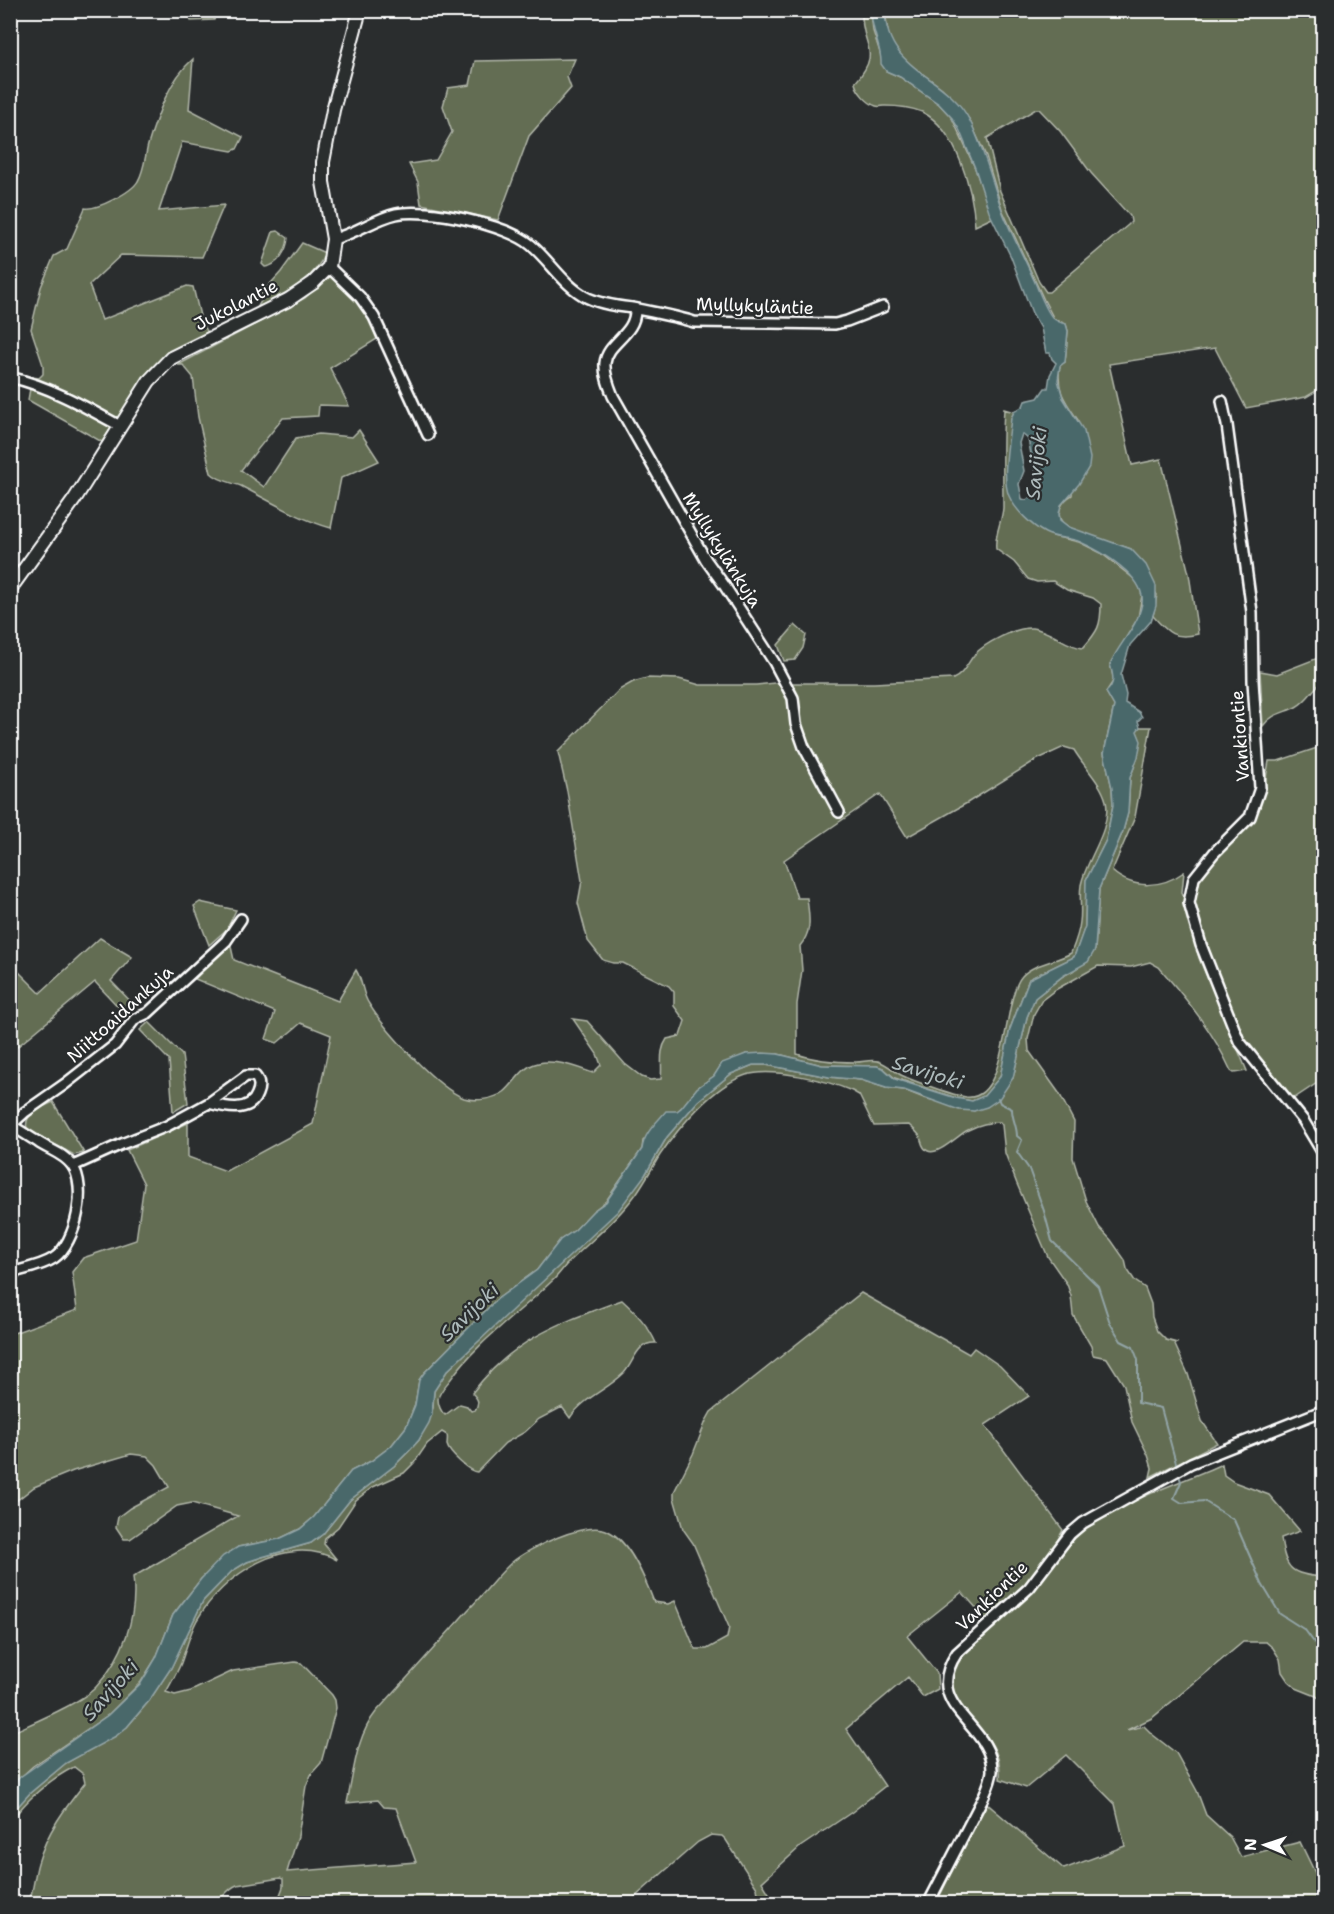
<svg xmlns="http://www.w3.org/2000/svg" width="1334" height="1914" viewBox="0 0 1334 1914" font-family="'Shantell Sans',sans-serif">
	<rect width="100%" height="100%" fill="#2a2d2e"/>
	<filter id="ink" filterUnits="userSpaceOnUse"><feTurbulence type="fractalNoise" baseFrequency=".0167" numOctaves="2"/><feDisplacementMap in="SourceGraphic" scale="12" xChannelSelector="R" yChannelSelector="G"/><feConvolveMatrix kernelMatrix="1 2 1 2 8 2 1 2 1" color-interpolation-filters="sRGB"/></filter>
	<g filter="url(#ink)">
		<g fill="#636d53" stroke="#b1b6a9" stroke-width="1.5" fill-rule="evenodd">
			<path d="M 188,11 L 188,10 L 216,11 L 214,20 L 191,21 Z"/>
			<path d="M 862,11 L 871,11 L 873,31 L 886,71 L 900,77 L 939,104 L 952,118 L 975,168 L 992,218 L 975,226 C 973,191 957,129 922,112 C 912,108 896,106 885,106 C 882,106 879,107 876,106 C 867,103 857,91 855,83 C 884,49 860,47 862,11 Z"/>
			<path d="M 885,11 L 1323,11 L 1323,387 L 1306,397 L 1246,408 L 1215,348 L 1109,364 L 1132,465 L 1161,459 L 1189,574 L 1198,634 C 1174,640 1168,633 1153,616 L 1157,595 L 1131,549 C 1116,543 1071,532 1063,523 C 1054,513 1063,500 1072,495 L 1078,420 C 1064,400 1056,390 1060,365 L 1065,362 L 1068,331 L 1066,324 L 1054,319 L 1044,300 L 1002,209 L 986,156 L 969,119 L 942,88 L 902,59 L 889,38 ZM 1036,109 L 1039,109 L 1060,131 L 1091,173 L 1130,216 L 1131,222 L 1128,225 L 1049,292 L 1046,292 L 1039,282 L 1000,191 L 987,138 Z"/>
			<path d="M 193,59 L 189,109 L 243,137 L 237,149 L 232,151 L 182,142 L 159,211 L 224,205 L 202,257 L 121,255 L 89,285 L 102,320 L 187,286 L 193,287 L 201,320 L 208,333 L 167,354 L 151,368 L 102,442 L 28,400 L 32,377 L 39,378 L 43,374 L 43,365 L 31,329 L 41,287 L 54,256 L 67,249 L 85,208 C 97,210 132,192 138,181 C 144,171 145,157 148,145 C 157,115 169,80 193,59 Z"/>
			<path d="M 575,59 L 567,77 L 571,88 L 529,136 L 498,220 L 421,204 L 418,182 L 409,164 L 436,160 L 452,132 L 443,106 L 448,88 L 470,85 L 475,61 Z"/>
			<path d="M 278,231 L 288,238 C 287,250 278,266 265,267 L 262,264 L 273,232 Z"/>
			<path d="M 302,243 L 325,253 C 314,282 283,294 257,308 L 261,301 L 262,293 L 281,272 Z"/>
			<path d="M 331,273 C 355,296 366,307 377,339 L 330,368 L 349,406 L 319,405 L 318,416 L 283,418 L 241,470 L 264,487 L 296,438 L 319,434 L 352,437 L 359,430 L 379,461 L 341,478 L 331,528 C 299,519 270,501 241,486 C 231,482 219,481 211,473 L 198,417 L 193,377 L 183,365 L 178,365 L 305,298 Z"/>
			<path d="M 1004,409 L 1014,412 L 1011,418 L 1007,482 L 1053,536 L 1079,542 L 1101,553 L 1138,582 L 1142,595 L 1138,618 L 1110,664 L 1114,680 L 1106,692 L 1114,706 L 1104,753 L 1112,788 L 1113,805 L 1106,840 L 1086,880 L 1085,927 L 1074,957 L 1029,979 L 1010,1029 L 1000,1077 L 984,1096 L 972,1101 L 956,1098 L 895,1078 L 883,1068 L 877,1066 L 822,1065 L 778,1054 L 746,1054 L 720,1067 L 714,1076 L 697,1088 L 683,1106 L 643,1141 L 642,1149 L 606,1201 L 593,1211 L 575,1230 L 560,1240 L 537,1270 L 496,1300 L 424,1373 L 419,1380 L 415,1405 L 406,1427 L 391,1446 L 371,1461 L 351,1471 L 314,1517 L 300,1529 L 279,1539 L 238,1547 L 201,1579 L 173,1615 L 156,1658 L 141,1682 L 108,1715 L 33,1766 L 11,1786 L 11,1733 C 32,1723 81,1703 96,1687 C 123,1658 138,1616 133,1577 L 238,1516 L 192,1503 L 177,1506 L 130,1539 L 124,1539 L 116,1527 L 118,1517 L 130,1508 L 169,1487 L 156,1465 L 147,1456 L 131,1454 L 73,1471 L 34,1487 L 11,1505 L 11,1334 L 77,1310 L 72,1272 L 83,1258 L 136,1240 L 144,1184 L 127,1150 L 188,1123 L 188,1157 L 226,1171 L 313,1124 L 331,1035 L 301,1023 L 277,1043 L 266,1039 L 275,1012 L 195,979 L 230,942 L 234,960 L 338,1001 L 356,970 C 363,981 362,994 369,1004 C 385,1030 437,1088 464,1098 C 476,1102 494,1099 504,1092 C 513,1085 520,1071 530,1066 C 549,1056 575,1067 593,1073 L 601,1065 L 597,1054 L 573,1019 L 587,1021 L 625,1064 L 642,1077 L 650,1080 L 661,1079 C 663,1064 658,1052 667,1039 L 680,1036 L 685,1021 L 674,1006 L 674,992 L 669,986 L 623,963 L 613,963 L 603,960 L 588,941 L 578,903 L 582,881 L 567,791 L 558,752 L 619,690 L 633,682 L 647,678 L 679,679 L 700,685 L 756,685 L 775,683 L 874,683 L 953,679 C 963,675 967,664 974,655 C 985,643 1016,627 1032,628 C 1051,630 1066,647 1083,648 C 1098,631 1101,626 1101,604 L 1093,598 L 1067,590 L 1053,581 L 1037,582 L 1028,579 L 1014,562 L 996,549 C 994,535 1002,522 1003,508 C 1003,475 1002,442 1004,409 ZM 1064,747 L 1074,750 C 1084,767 1101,782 1106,801 C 1112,830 1086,859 1081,885 C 1079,897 1082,910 1080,922 C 1079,933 1075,943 1071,953 C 1056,962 1034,963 1022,976 C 1002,998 1009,1102 966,1097 C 953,1095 913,1081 901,1075 C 893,1071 888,1064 878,1061 C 871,1059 863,1062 856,1062 C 836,1062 817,1061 797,1054 L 797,1004 L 802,970 L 800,946 C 813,930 809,917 807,898 L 797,898 L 784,860 L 880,794 L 907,837 L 967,803 L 1036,760 Z"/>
			<path d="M 795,625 L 806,635 L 803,648 L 795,660 L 784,661 L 778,645 Z"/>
			<path d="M 1323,656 L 1323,681 C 1313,688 1308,701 1296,707 C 1284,713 1271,714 1263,726 L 1260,671 L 1277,674 Z"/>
			<path d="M 1140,727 L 1151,727 L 1135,817 L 1112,871 C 1133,890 1162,888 1184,872 L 1182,892 L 1199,958 L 1247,1071 L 1234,1073 L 1231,1071 C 1213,1031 1187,1000 1159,967 L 1150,962 L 1131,967 L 1098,966 L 1055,990 L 1042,1000 L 1034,1014 L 1028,1039 L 1029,1051 L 1059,1093 L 1074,1122 L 1073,1158 L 1086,1201 L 1099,1227 L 1111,1240 L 1125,1260 L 1127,1269 L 1135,1281 L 1145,1288 L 1151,1304 L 1152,1317 L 1157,1331 L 1166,1340 L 1177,1343 L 1175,1345 L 1188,1374 L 1202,1421 L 1217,1443 L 1150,1477 L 1152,1468 L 1148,1455 L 1132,1422 L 1124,1385 L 1107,1358 L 1093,1355 L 1091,1346 L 1073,1315 L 1071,1296 L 1067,1284 L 1048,1257 L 1017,1184 L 1005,1153 L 1002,1125 L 1000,1122 C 988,1122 978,1125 968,1130 C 958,1135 938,1156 928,1151 C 921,1148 922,1140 919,1135 C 916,1131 912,1128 909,1125 L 874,1126 L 859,1095 L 852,1091 C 826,1080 772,1067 746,1075 C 713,1086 679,1127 660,1155 C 652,1168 645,1181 636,1194 C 616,1221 590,1241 566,1265 C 561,1271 557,1277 551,1282 C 517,1315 478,1341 450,1380 C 446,1385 439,1392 438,1399 C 438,1405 441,1412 445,1415 L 460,1404 L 467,1406 L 471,1411 L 475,1410 C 480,1402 478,1399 472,1393 C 514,1338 560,1323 622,1300 C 636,1313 648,1325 656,1343 C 636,1342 635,1361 624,1373 C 607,1390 583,1398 570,1418 L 562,1407 L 539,1419 L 525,1432 L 505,1443 L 477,1472 C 469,1472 449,1453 447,1445 C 447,1441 448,1438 447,1435 L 442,1432 L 427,1444 L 414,1463 L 404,1473 L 373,1487 L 356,1500 L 338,1527 L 325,1538 L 324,1544 L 337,1560 C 286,1532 223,1575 197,1620 C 190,1633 186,1649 181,1663 C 177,1673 171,1683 166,1692 L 175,1695 L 191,1691 L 233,1671 L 295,1662 L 301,1663 L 332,1695 L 335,1700 L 336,1708 L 321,1763 L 312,1773 L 306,1786 L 298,1836 L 287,1872 L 416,1862 L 396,1808 L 384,1807 L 378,1800 L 347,1803 C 354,1771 356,1737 376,1712 C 407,1678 438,1644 468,1610 C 483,1595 496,1577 511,1563 C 528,1548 587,1520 608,1531 C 630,1541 646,1581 654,1602 L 668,1604 L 675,1601 L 695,1649 L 707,1649 L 727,1638 L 729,1627 L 693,1543 L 683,1529 L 674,1498 L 674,1492 L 693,1454 L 706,1421 L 711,1412 L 861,1293 L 969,1354 L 974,1348 L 1000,1366 L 1029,1396 L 985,1425 L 1063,1530 C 1045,1567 1017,1593 987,1620 L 962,1592 L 907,1636 L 937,1673 L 938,1689 L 923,1697 L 908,1677 L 846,1729 L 885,1786 L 852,1812 L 800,1847 L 762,1882 L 775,1903 L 756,1903 L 759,1900 L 757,1888 L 726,1840 L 722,1836 L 711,1835 L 698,1842 L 628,1903 L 277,1903 L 283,1887 L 283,1879 L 280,1878 L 237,1885 C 223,1891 226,1900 209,1903 L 28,1903 C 34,1891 34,1876 38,1863 C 47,1832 65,1808 85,1783 L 83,1774 L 74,1767 C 49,1780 28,1798 11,1821 L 11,1814 L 30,1793 L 66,1763 L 102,1743 L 127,1727 L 149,1701 L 171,1668 L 203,1601 L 232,1571 L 247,1562 L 262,1557 L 311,1543 L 323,1534 L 350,1500 L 394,1466 L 410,1450 L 419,1440 L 433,1408 L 434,1391 L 447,1371 L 554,1269 L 645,1175 L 667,1137 L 698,1101 L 731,1074 L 753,1065 L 766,1065 L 829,1077 L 861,1080 L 886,1088 L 904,1090 L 924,1098 L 974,1111 L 1013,1078 L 1027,1017 L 1035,998 L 1063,976 L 1073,971 L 1095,950 L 1099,889 L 1123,831 L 1128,813 L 1130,778 L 1138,757 L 1136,730 Z"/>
			<path d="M 1323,746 L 1323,1079 L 1290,1101 L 1245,1042 L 1226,998 L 1193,903 L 1198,880 L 1218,857 L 1251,824 L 1262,800 L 1269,761 L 1278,761 Z"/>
			<path d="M 200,902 L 236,910 L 227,929 L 209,945 L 194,906 Z"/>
			<path d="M 100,938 L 132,957 L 111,981 L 134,1005 L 124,1013 L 95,982 L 11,1052 L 11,964 L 40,993 Z"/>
			<path d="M 149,1022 L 182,1055 L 188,1103 L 173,1112 L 169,1060 L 140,1030 Z"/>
			<path d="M 53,1102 L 84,1153 L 74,1155 L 27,1129 C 23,1114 41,1108 53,1102 Z"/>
			<path d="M 1222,1464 L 1224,1475 L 1234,1482 L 1269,1495 L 1300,1531 L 1281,1538 C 1285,1569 1291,1575 1323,1577 L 1323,1701 L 1316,1696 L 1296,1688 L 1288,1681 L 1282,1672 L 1280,1659 L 1273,1648 L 1266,1642 L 1243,1642 L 1152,1718 L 1127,1730 L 1144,1726 L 1153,1735 L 1176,1753 L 1197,1791 L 1206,1815 L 1230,1837 L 1241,1857 L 1300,1842 L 1318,1879 L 1321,1894 L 1318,1903 L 936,1904 L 985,1802 L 1064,1869 L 1125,1846 L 1115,1804 L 1066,1755 L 1026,1788 L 1000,1779 C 1004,1731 952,1716 949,1682 C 948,1668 962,1658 970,1648 C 987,1631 1007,1617 1023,1599 C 1047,1574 1065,1541 1094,1523 C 1133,1497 1180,1483 1222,1464 Z"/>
		</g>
		<path fill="#4a686b" stroke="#92a4a6" stroke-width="1.5" fill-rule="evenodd" d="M 871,11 L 885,11 C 887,73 946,73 970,121 C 984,149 991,178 1001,207 C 1009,231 1023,254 1033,278 C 1038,288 1045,310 1053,318 C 1056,321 1062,323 1066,324 L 1068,331 L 1065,362 L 1060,366 L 1058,380 L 1063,398 L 1084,431 L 1090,458 L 1089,467 L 1079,484 L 1061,505 L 1059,514 L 1060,520 L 1069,527 L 1131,549 L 1146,565 L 1156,586 L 1156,606 L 1151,621 L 1130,645 L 1121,675 L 1126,695 L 1125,703 L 1139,712 L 1142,717 L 1138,721 L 1140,727 L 1137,731 L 1141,741 L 1138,757 L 1130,778 L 1128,813 L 1123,831 L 1099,889 L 1095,950 L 1088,962 L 1063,976 L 1035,998 L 1027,1017 L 1013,1078 L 999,1099 L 987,1107 L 974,1111 L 959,1110 L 904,1090 L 886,1088 L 861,1080 L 829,1077 L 766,1065 L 753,1065 L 731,1074 L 698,1101 L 667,1137 L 645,1175 L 618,1211 L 447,1371 L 434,1391 L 432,1414 L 429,1423 L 419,1440 L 410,1450 L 394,1466 L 350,1500 L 323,1534 L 311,1543 L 262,1557 L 247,1562 L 232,1571 L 203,1601 L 171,1668 L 149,1701 L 127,1727 L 116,1736 L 66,1763 L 30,1793 L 11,1814 L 11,1786 L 20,1777 L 108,1715 L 141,1683 L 156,1658 L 173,1615 L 201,1579 L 223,1556 L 238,1547 L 279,1539 L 300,1529 L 314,1517 L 351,1471 L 371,1461 L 391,1446 L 406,1427 L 415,1405 L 419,1380 L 424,1373 L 496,1300 L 537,1270 L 560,1240 L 575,1230 L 593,1211 L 606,1202 L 642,1149 C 644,1133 656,1123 666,1111 L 677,1111 L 681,1108 L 697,1088 L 714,1076 L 722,1063 L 746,1054 L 763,1053 L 778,1054 L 822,1065 L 877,1066 L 883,1068 L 895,1079 L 956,1098 L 972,1101 L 984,1096 L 1000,1077 L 1010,1029 L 1029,979 L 1074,957 L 1085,926 L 1086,880 L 1106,840 L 1113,805 L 1112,788 L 1104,753 L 1114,706 L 1106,692 C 1116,683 1113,676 1110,664 C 1119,643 1138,627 1142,603 C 1146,577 1101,551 1080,542 C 1068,537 1056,539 1045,533 C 1032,526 1015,510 1009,496 C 1001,478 1009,439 1011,418 L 1014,412 L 1023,406 L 1025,401 L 1038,398 L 1045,388 L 1048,388 L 1050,375 L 1056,363 L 1052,359 L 1050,353 L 1046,353 L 1041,328 L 1032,313 L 1011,257 L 989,212 L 975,168 L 959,129 L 952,118 L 939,104 L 900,77 L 886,71 L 881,64 C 882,48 871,30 871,11 ZM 1022,434 L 1028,439 L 1033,464 L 1043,489 L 1041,493 L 1026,500 L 1022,499 L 1019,484 L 1024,471 L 1019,443 Z"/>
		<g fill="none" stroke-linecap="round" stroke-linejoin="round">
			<g stroke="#92a4a6" stroke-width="2">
				<path d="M 998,1098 L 1000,1103 L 1012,1109 C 1012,1119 1017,1126 1017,1136 L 1022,1140 L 1017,1152 L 1029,1169 L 1044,1211 L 1052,1241 L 1098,1286 L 1110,1323 L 1121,1341 L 1133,1347 L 1138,1360 L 1138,1403 L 1161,1408 L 1176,1463"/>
				<path d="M 1180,1478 L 1181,1482 L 1174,1498 L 1182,1503 L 1204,1501 L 1234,1520 L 1262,1584 L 1280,1614 L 1305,1630 L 1324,1656"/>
			</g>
			<g stroke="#fff" stroke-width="14">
				<g id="minor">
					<path d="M 333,239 C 355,234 374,219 396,214 C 426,207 508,225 531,245 C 551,262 564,286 588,298 C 601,304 617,306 632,308 C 653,312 674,316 694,322 L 835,324 L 847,321 L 883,307"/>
					<path d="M 329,267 L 360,297 L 374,317 L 428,435"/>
					<path d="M 635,309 C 636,335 607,342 605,363 C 604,374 609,386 613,396 L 706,560 L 724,585 L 774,662 L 793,698 L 796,724 L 804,747 L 839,812"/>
					<path d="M 10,377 C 51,387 84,406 120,426"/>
					<path d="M 1222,401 L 1227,425 L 1252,612 L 1253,681 L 1260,788 L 1250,817 L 1214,853 L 1194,878 L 1189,903 L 1201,945 L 1239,1041 L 1303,1120 L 1324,1155"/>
					<path d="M 10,1125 C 20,1130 29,1137 38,1142 C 49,1150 63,1153 72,1165 C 88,1187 76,1243 54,1258 C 42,1266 24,1269 10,1273"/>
					<path d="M 11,1125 L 25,1112 L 65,1084 L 115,1045 L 135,1019 L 148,1013 L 226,941 L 241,919"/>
					<path d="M 73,1166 L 124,1143 L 167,1126 L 209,1103 L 246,1076 L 255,1076 C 260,1082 260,1087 257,1094 C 250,1114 224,1107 209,1103"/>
					<path d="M 928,1904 L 983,1798 C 987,1789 991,1781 992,1771 C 993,1723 920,1708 957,1653 L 1029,1588 L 1070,1534 L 1083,1523 L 1191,1463 L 1324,1410"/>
				</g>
			</g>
			<g stroke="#fff" stroke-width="16">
				<path id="tertiary" d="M 10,589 L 74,500 L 149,381 L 171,358 L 288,300 L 313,283 L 329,267 L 333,239 L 323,182 L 323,162 L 333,110 L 360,10"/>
			</g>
			<use href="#minor" stroke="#2a2d2e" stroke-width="9"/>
			<use href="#tertiary" stroke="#2a2d2e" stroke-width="12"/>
		</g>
	</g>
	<g text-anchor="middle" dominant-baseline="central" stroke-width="4.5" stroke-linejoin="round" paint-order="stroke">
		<g font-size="18" fill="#fff" stroke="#2a2d2e">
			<text transform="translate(236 305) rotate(-27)">Jukolantie</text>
			<text transform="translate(755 306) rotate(2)">Myllykyläntie</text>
			<text transform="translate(722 550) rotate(58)">Myllykylänkuja</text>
			<text transform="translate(1240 736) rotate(-94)">Vankiontie</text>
			<text transform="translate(120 1014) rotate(-42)">Niittoaidankuja</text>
			<text transform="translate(992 1596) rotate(-44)">Vankiontie</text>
		</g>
		<g font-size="20" font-style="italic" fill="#aebbbc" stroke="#2a2d2e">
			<text transform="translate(1036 463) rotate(-84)">Savijoki</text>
			<text transform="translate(928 1072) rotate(17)">Savijoki</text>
			<text transform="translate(469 1312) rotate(-44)">Savijoki</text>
			<text transform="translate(110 1690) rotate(-48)">Savijoki</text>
		</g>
	</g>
	<rect width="1334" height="1914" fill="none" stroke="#2a2d2e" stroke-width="36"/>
	<rect x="18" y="18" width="1298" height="1878" fill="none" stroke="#fff" stroke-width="2" filter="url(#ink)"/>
	<g transform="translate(1265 1845) rotate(272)" stroke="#2a2d2e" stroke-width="4.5" paint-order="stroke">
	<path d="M0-4.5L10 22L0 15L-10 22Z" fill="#ffffff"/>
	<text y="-9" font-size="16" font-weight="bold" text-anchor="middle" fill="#ffffff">N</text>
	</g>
</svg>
